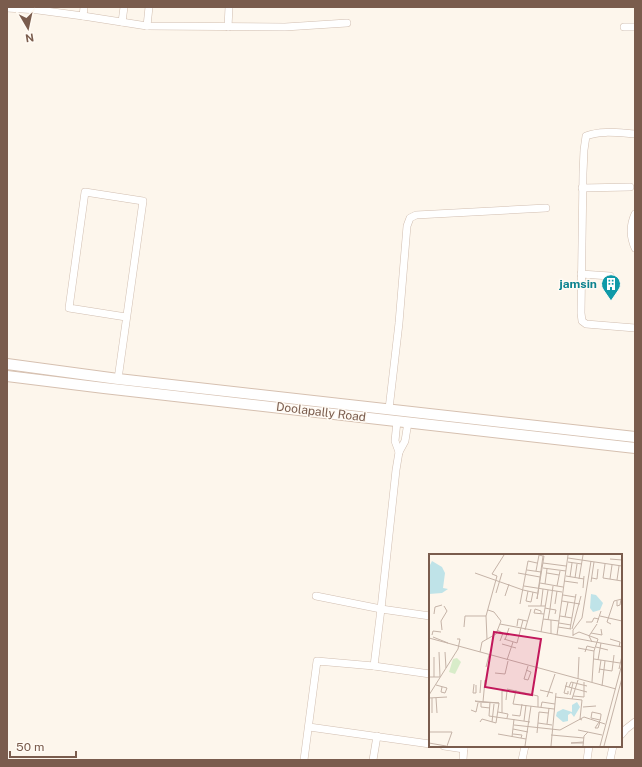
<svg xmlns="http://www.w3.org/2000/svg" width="642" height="767" viewBox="0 0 642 767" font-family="'Public Sans',sans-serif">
	<rect width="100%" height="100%" fill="#fdf6ec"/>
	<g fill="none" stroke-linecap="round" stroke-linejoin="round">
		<g stroke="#d1beb0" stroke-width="8">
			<g id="minor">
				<path d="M 7,8 L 38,10 L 83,16 L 147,26 L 285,27 L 347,23"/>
				<path d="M 83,16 L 84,7"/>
				<path d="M 122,22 L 124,7"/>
				<path d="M 147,26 L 149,7"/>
				<path d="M 228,27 L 229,7"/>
				<path d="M 624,27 L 635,27"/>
				<path d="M 635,134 C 619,133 601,130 586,136 L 584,150 L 583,173 L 581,313 L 582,321 L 586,324 L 635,328"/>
				<path d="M 582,188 L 630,187"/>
				<path d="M 635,214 C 630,225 630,237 635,248"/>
				<path d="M 581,274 L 610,276"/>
				<path d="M 118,379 L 143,201 L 85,192 L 69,308 L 126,317"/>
				<path d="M 389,409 L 399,323 L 407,226 L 410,218 L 416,215 L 546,208"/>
				<path d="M 397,421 L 395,441 L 399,452"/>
				<path d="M 316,596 L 381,609 L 430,616"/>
				<path d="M 374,666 L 381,609 L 396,470 L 399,452 L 405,441 L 408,422"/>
				<path d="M 309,727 L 430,744"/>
				<path d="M 621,735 L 626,729 L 635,722"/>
				<path d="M 444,746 L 464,749"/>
				<path d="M 304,760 L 317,661 L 374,666 L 430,674"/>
				<path d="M 373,760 L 377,736"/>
				<path d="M 463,760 L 464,746"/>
				<path d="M 522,760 L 525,746"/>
				<path d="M 587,760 L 589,746"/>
				<path d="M 610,760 L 613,746"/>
			</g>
		</g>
		<g stroke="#d6c0b0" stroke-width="12">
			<g id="secondary">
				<path d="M 7,364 L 118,379 L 635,437"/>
				<path d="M 7,376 L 104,388 L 635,448"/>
			</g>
		</g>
		<use href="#minor" stroke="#fff" stroke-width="7"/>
		<use href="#secondary" stroke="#fff" stroke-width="10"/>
	</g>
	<defs>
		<g id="building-pin" transform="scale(1)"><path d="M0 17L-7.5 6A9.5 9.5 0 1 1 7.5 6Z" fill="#0f9aa8" stroke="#fffaf3"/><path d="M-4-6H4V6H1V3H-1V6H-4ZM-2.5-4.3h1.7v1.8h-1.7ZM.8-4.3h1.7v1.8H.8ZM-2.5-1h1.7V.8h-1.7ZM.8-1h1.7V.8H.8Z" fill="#fff"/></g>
	</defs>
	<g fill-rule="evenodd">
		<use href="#building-pin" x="611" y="284"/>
	</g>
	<g text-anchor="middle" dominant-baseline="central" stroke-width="3" stroke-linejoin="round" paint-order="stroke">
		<g font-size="12" font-weight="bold" fill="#0d838f" stroke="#fffaf3" text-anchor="end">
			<text x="597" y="284">jamsin</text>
		</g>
		<g font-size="12" fill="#7a5c4d" stroke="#fffaf3">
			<text transform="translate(321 412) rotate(7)">Doolapally Road</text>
		</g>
	</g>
	<g transform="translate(429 554)">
		<rect width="193" height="193" fill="#fdf6ec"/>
		<path d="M 28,104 L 32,108 L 26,120 L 20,118 L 24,105 Z" fill="#d8ecc9"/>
		<path d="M 3,7 L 13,13 L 16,19 L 14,34 L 19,35 L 13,39 L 0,40 L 0,13 ZM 162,40 L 167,41 L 174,49 L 171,56 L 164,58 L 161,54 ZM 148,148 L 151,153 L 145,163 L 142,159 L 139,161 L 139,167 L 134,168 L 127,162 L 128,158 L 134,155 L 143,158 L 143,151 Z" fill="#bfe3e8"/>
		<path fill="none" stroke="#c5b3a7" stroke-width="1" d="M 139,4 L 193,12M 181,5 L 193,6M 139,8 L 153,10M 114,9 L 137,12M 176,10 L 174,24 L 193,27M 114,14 L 137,17M 98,16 L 112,18M 107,17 L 110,1 L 114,2 L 115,2 L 108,45 L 114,2M 46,19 L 94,36 L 108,39M 89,19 L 111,23M 118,19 L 130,21M 137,22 L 155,25M 141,23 L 143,9M 146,24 L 148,10M 163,24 L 168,25 L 169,15M 150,25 L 154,1M 181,25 L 183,11M 188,26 L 190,12M 135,27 L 149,29M 162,28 L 165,8M 111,29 L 134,33M 116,30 L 118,15M 95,32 L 133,38M 124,32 L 121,55 L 127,56 L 126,60M 128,32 L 131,17M 154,34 L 155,22M 99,37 L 97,47 L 102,48 L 104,38M 67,39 L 73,19M 134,41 L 146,43M 76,42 L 80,30M 133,47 L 151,50M 188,47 L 188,52 L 191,51 L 192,45M 91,50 L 99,7 L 108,9M 126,50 L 128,37M 99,52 L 116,52M 112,52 L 114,35M 116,54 L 121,55 L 119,66M 112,59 L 112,57 L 106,55 L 105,59 L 115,60M 5,60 L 6,53 L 13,51M 131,62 L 143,64M 171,62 L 193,67M 136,63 L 139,48M 114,65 L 130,67M 157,68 L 163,68 L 165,64 L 170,65M 130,69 L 142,71M 168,69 L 172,57M 71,70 L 193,93M 182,70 L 178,68 L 185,47 L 193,45M 88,72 L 89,65 L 98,67M 35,73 L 36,62 L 57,62M 129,73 L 142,75M 141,75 L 147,40M 143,75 L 152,42M 13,76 L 12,67 L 18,57 L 15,52M 68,76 L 74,79 L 71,87M 96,76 L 102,55M 112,78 L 119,36M 162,79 L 173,81 L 172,75M 122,80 L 122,66M 3,81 L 4,77 L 12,78M 128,81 L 139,1M 144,81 L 150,78 L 169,85 L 165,97 L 163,128M 144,82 L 144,76 L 153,64 L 162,7M 4,83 L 19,89M 0,84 L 187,135M 58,85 L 57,62 L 68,22 L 63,20 L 75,1M 75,85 L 88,89 L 94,66M 181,85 L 191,88 L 190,93M 76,86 L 80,74M 163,88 L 160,82 L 168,70M 73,90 L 87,94M 167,93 L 179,96M 149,94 L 165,97M 16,98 L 17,114M 51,98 L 53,88 L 67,80 L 72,67 L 65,58 L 59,56M 156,98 L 158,92 L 166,94M 5,103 L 5,123M 165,105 L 191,109M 78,106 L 84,88M 169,106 L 172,89M 57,113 L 60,101M 170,115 L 183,117 L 185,101M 190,115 L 193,102M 97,116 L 102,118 L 99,126 L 95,125 L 99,112M 66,119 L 76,120 L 79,107M 170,119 L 172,106M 0,123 L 11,123 L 10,98M 149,125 L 150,103M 138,128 L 135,139 L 139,140 L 139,137M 45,130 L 44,139 L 47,139 L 47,131M 7,131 L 18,134 L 16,139 L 12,138 L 13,133M 136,132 L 158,138M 173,132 L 176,107M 140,133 L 142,128 L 158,132M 78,135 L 109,142 L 109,153M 87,136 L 84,150 L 125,155M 111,136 L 124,139M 51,139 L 52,126M 0,141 L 29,95 L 31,85 L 28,85M 141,141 L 144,129M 144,142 L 155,143 L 155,128M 118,143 L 126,120M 126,143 L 153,146 L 151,165 L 153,166M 0,144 L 18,143M 3,144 L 3,159M 7,144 L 8,159M 143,145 L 149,126M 54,148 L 56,126M 61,148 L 60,162 L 101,168M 52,149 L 52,153 L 61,154M 112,153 L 113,148 L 126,150M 154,153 L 167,152M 42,156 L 47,158 L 49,149M 69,158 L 79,160 L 78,164M 73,159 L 73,137 L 78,137 L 77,146M 83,161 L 91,162 L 93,150M 95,167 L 97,151M 51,168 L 53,165 L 67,169 L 70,149 L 46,147 L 49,148 L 70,149M 63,168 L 65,150M 170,168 L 171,167 L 172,161 L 172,160 L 163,158 L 162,164 L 171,166M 170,168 L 166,174 L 169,174 L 171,168M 109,169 L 123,171M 118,170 L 120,154M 85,171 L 131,176 L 155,163 L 176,170M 84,175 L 99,178M 149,176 L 173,181M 0,178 L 23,178 L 18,192M 108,179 L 110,158 L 119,159M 69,180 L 97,185M 84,180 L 93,181 L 92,184M 122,181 L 155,184M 83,183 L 85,165M 154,188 L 142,189 L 155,189M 0,189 L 17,192M 96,192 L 102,152M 122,192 L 127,139M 154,192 L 155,182 L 159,178M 171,192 L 193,110M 175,192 L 193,124"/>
		<path fill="#c2185b" fill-opacity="0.15" stroke="#c2185b" stroke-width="2" d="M 65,78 L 112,85 L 103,141 L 56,133 Z"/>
		<rect width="193" height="193" fill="none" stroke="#7a5c4d" stroke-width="2"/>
	</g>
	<rect width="642" height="767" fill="none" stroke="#7a5c4d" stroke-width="16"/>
	<g transform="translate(28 28) rotate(171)" stroke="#fffaf3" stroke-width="3" paint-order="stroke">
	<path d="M0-3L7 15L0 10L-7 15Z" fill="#7a5c4d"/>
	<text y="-6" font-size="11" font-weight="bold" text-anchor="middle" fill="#7a5c4d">N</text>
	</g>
	<path d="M10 751v6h66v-6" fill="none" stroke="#7a5c4d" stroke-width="2"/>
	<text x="16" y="751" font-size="12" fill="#7a5c4d" stroke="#fffaf3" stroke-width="3" paint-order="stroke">50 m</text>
</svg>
